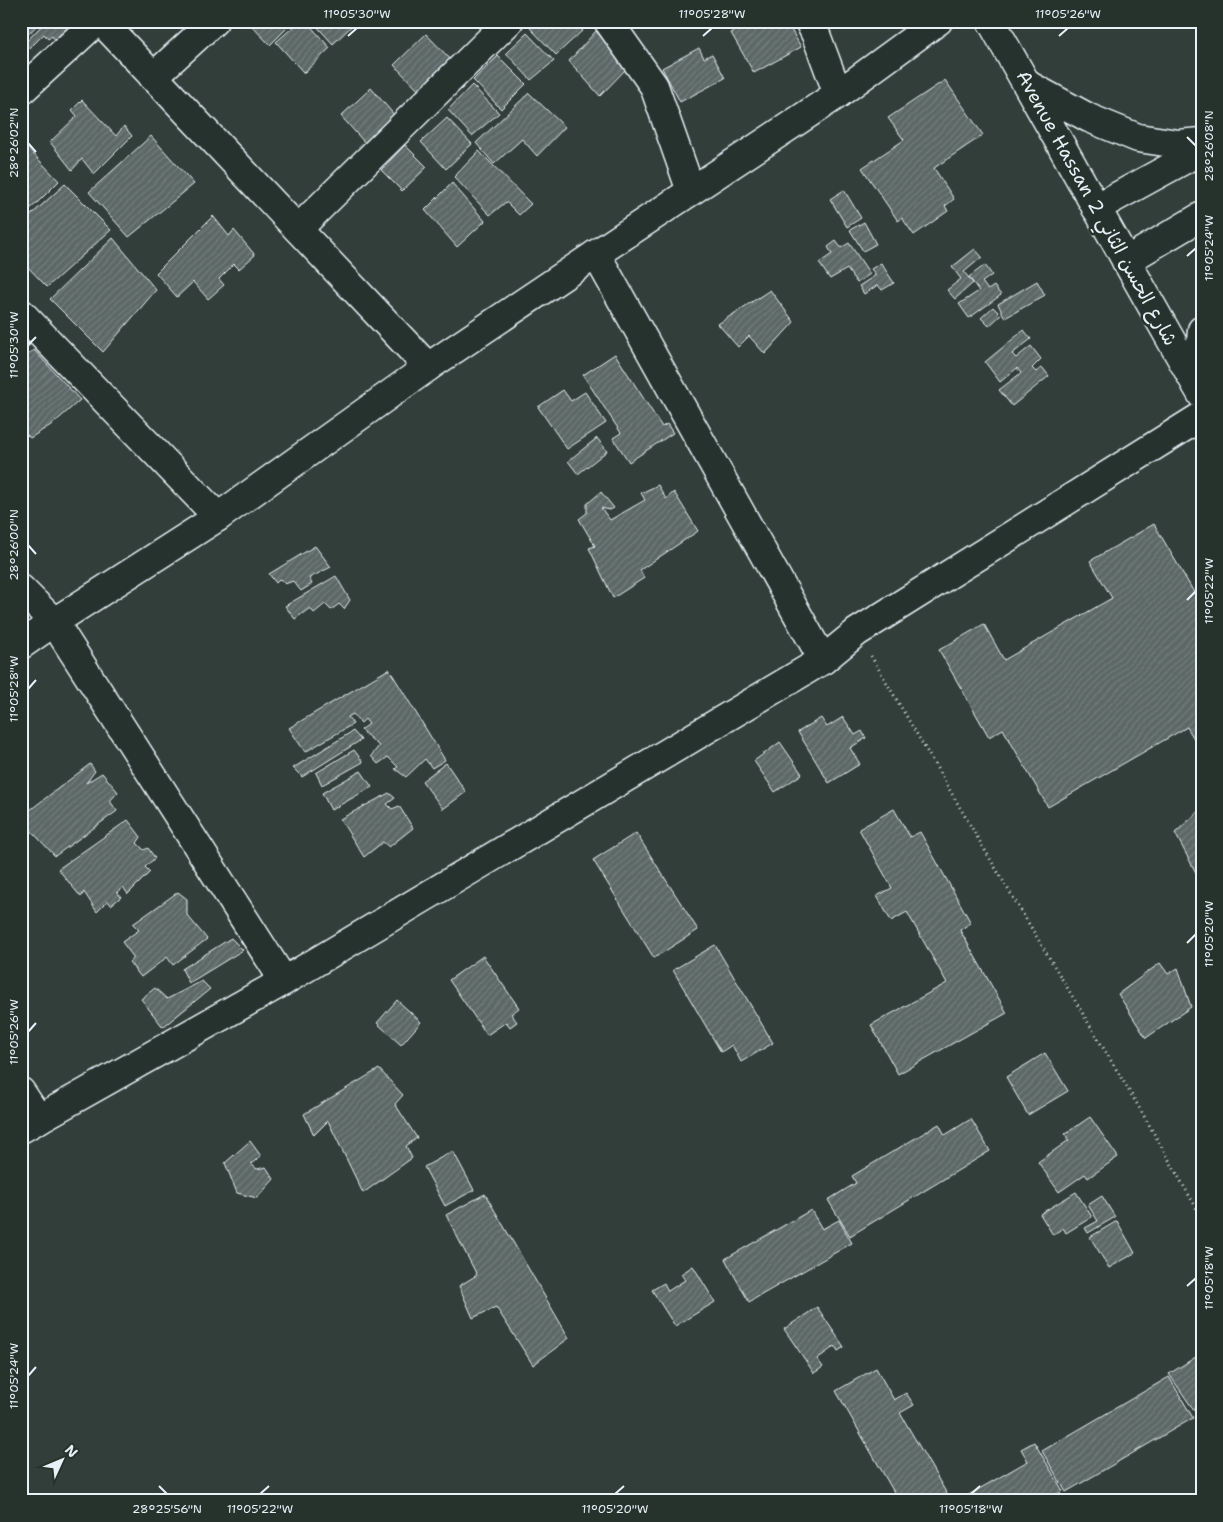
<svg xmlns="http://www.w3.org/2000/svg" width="1223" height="1522" viewBox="0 0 1223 1522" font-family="'Shantell Sans','Playpen Sans Arabic',sans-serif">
	<defs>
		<pattern id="building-hatch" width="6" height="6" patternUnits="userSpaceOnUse" patternTransform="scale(1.25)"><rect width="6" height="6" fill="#5c6865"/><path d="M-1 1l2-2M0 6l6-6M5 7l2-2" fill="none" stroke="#737e7c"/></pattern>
	</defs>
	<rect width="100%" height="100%" fill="#323e39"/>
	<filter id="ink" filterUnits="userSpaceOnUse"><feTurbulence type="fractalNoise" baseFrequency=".02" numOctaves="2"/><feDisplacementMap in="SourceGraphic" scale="10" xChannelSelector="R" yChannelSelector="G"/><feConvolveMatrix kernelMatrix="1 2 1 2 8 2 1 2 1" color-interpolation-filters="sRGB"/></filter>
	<g filter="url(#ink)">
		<g fill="url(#building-hatch)" stroke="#e8f1f8">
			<path d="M 21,21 L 41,21 L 21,42 Z"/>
			<path d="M 46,21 L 68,21 L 74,28 L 58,44 L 52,36 L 48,39 L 44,34 L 22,56 L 21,47 Z"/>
			<path d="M 247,21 L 294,21 L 270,45 Z"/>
			<path d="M 300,21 L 306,21 L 330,48 L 304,73 L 276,42 Z"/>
			<path d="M 312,21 L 357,21 L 333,44 Z"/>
			<path d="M 536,21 L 575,21 L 583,30 L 556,55 L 530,28 Z"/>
			<path d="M 753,21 L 786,21 L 801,47 L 754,73 L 731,33 Z"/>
			<path d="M 596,31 L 627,68 L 600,96 L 569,61 Z"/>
			<path d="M 527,33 L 554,61 L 531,80 L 506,53 Z"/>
			<path d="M 426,34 L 456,65 L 424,96 L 394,65 Z"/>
			<path d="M 699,48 L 704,58 L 712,54 L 725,78 L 680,102 L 662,68 Z"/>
			<path d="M 498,56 L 526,84 L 501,109 L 473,80 Z"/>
			<path d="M 945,80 L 983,135 L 934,168 L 954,199 L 945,206 L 948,211 L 914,235 L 902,218 L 898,221 L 862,168 L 904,140 L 888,118 Z"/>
			<path d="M 472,85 L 499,113 L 472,136 L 448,110 Z"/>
			<path d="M 371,88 L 402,124 L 372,151 L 341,116 Z"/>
			<path d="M 529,93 L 565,127 L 537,156 L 522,139 L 494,164 L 476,143 Z"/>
			<path d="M 82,100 L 116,136 L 124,126 L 132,136 L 94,174 L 82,159 L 72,170 L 50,142 L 77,116 L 72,110 Z"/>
			<path d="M 447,118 L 472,144 L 446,169 L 421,142 Z"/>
			<path d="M 151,136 L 194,184 L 129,237 L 89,192 Z"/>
			<path d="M 21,141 L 59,181 L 38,202 L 21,217 Z"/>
			<path d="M 405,145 L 427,167 L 402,191 L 381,170 Z"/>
			<path d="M 479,151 L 531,204 L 519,215 L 506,202 L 490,215 L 454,177 Z"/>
			<path d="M 452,183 L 485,221 L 457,247 L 425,210 Z"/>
			<path d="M 65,184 L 111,230 L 47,287 L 21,260 L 21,224 Z"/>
			<path d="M 844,190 L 861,218 L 847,227 L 830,199 Z"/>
			<path d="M 213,216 L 229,236 L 234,230 L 255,255 L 239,269 L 234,264 L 219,279 L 224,285 L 208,299 L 193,282 L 177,297 L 156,273 Z"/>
			<path d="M 864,222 L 876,244 L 863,251 L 850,230 Z"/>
			<path d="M 113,238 L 156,290 L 103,352 L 50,299 Z"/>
			<path d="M 836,241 L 841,248 L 849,243 L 870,274 L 857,283 L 847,269 L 830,279 L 819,263 L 832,254 L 828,247 Z"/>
			<path d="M 975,249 L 982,257 L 964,272 L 973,283 L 955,299 L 947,290 L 961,279 L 952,267 Z"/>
			<path d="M 881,263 L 894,283 L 882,290 L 878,285 L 864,294 L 859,286 L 876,275 L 871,269 Z"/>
			<path d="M 985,265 L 992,275 L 982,282 L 988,290 L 994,286 L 1001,295 L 969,318 L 959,304 L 979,291 L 969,277 Z"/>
			<path d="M 1037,281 L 1045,295 L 1005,318 L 998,304 Z"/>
			<path d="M 770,290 L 794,322 L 765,354 L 749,336 L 738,347 L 718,324 Z"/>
			<path d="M 993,307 L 1001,315 L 989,326 L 981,318 Z"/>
			<path d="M 1024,330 L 1031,339 L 1012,354 L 1016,358 L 1031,346 L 1041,359 L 1032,368 L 1036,372 L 1042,367 L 1049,376 L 1012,406 L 999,390 L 1021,373 L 1017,368 L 1000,382 L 985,362 Z"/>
			<path d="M 21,334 L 30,345 L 21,352 Z"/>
			<path d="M 34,350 L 80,400 L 54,423 L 30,438 L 21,429 L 21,360 Z"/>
			<path d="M 615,354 L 662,427 L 667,424 L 673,433 L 629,462 L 613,438 L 621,433 L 583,375 Z"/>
			<path d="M 563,390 L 571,401 L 585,392 L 606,423 L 567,449 L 538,407 Z"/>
			<path d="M 597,438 L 607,451 L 578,474 L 568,461 Z"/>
			<path d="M 658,485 L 666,499 L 674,492 L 698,531 L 640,570 L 644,578 L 613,598 L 589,548 L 595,546 L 579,519 L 587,513 L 587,504 L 601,492 L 614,508 L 610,510 L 601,508 L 610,520 L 645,500 L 641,493 Z"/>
			<path d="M 1154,524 L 1202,606 L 1202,752 L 1187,727 L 1048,807 L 1003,729 L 989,737 L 939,650 L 984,624 L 1004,660 L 1112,598 L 1090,561 Z"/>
			<path d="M 315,546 L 331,567 L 309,578 L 312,584 L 301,591 L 293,581 L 285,584 L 280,579 L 276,583 L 269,574 Z"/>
			<path d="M 336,576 L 350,600 L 344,609 L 339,604 L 331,610 L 325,604 L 314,613 L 310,608 L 295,619 L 285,606 Z"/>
			<path d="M 389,669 L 445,760 L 432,768 L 425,759 L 406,777 L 395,769 L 398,767 L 388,757 L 378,764 L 371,756 L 379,746 L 361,730 L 369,724 L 365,719 L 361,723 L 353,714 L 348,717 L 353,724 L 305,752 L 289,728 Z"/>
			<path d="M 843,717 L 855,735 L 862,731 L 866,738 L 850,748 L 860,764 L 829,783 L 798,732 L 821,718 L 827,727 Z"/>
			<path d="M 353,731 L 361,740 L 302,777 L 293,768 Z"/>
			<path d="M 780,742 L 802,774 L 775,792 L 754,761 Z"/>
			<path d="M 354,750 L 363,762 L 322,785 L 316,773 Z"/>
			<path d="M 446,763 L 466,792 L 443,809 L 422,781 Z"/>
			<path d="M 90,764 L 95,771 L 86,783 L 102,773 L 118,792 L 110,801 L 117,811 L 55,856 L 21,820 L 21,817 Z"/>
			<path d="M 361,771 L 372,787 L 331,810 L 322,793 Z"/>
			<path d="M 389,793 L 395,798 L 387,804 L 392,809 L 399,806 L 413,828 L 389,847 L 383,842 L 364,857 L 340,819 Z"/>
			<path d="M 1202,808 L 1202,884 L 1175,833 Z"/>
			<path d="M 894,809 L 910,837 L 920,832 L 971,923 L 960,930 L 1007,1013 L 898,1074 L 871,1025 L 947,983 L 907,912 L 891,921 L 877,896 L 892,888 L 859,829 Z"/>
			<path d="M 128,820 L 141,837 L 137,843 L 144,850 L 148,848 L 155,858 L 145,867 L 150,872 L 128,894 L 123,887 L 117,892 L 121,897 L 111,905 L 108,901 L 97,912 L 84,892 L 81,897 L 58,869 Z"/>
			<path d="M 636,833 L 698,930 L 654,958 L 593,860 Z"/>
			<path d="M 178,892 L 187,899 L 187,915 L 207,939 L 173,965 L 167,957 L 141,977 L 129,962 L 134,958 L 122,942 L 139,930 L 133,924 Z"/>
			<path d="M 231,938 L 243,950 L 189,983 L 182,969 Z"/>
			<path d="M 715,945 L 773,1043 L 741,1062 L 732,1045 L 721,1052 L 673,970 Z"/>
			<path d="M 483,956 L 519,1008 L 511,1014 L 517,1022 L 510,1027 L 506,1022 L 487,1035 L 449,980 Z"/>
			<path d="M 1160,963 L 1168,974 L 1178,968 L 1191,1007 L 1146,1038 L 1118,994 Z"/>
			<path d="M 202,981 L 210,989 L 163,1027 L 141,999 L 155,988 L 167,999 Z"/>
			<path d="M 397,1000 L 421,1022 L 401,1045 L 377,1023 Z"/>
			<path d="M 1045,1053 L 1068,1091 L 1028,1115 L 1006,1077 Z"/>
			<path d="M 379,1069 L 403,1095 L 395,1104 L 417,1138 L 406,1146 L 412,1158 L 363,1193 L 328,1121 L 314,1135 L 304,1114 Z"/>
			<path d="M 1090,1117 L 1118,1157 L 1088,1178 L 1085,1174 L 1059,1192 L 1038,1162 L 1069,1140 L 1065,1134 Z"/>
			<path d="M 971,1119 L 990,1151 L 850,1236 L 828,1200 L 856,1183 L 852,1176 L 939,1124 L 945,1135 Z"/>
			<path d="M 250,1141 L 261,1156 L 251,1164 L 257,1169 L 266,1167 L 274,1179 L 257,1198 L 237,1193 L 225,1163 Z"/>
			<path d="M 453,1151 L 474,1190 L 445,1206 L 424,1167 Z"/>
			<path d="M 1076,1192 L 1092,1217 L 1066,1233 L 1063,1228 L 1053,1235 L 1040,1214 Z"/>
			<path d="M 485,1194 L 569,1338 L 533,1365 L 496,1307 L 473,1318 L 459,1286 L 477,1275 L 446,1215 Z"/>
			<path d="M 1102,1196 L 1115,1217 L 1088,1233 L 1085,1228 L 1098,1221 L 1088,1205 Z"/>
			<path d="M 811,1210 L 822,1229 L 839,1220 L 852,1243 L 749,1302 L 725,1259 Z"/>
			<path d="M 1117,1221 L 1135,1253 L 1109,1268 L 1090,1237 Z"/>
			<path d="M 693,1266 L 715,1302 L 675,1326 L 652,1290 L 664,1283 L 668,1291 L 685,1280 L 681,1274 Z"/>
			<path d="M 817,1307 L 844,1347 L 838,1351 L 835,1346 L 817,1359 L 823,1367 L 814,1373 L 784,1329 Z"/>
			<path d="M 1202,1353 L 1202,1422 L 1169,1374 Z"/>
			<path d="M 876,1368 L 894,1400 L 906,1393 L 914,1405 L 900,1413 L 951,1501 L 899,1501 L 836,1391 Z"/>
			<path d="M 1169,1377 L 1193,1418 L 1066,1492 L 1042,1451 Z"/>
			<path d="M 1034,1442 L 1063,1491 L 1046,1501 L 958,1501 L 1028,1461 L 1021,1449 Z"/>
		</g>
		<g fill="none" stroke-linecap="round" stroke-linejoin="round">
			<g stroke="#e8f1f8" stroke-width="31">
				<g id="minor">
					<path d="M 101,21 L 428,367"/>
					<path d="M 608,21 L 654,86 L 691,191"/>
					<path d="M 809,21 L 816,35 L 838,94"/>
					<path d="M 153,77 L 214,21"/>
					<path d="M 21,91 L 97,21"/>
					<path d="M 298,229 L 509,21"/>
					<path d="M 596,254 L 823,660"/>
					<path d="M 21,313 L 218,517"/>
					<path d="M 21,589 L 54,622 L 284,981"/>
					<path d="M 21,645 L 54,622 L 218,517 L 428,367 L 596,254 L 838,94 L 938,21"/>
					<path d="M 21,1092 L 39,1119"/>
					<path d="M 21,1129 L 284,981 L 823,660 L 857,632 L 1202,416"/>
				</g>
			</g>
			<g stroke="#e8f1f8" stroke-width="31">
				<g id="primary">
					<path d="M 991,21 L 1202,395"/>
					<path d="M 1028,85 L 1089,118 L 1138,138 L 1178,144 L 1202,142"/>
					<path d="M 1096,208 L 1202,150"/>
					<path d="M 1126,261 L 1202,216"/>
					<path d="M 1197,386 L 1202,330"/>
				</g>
			</g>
			<path stroke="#e8f1f8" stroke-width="3" stroke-dasharray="1 4" stroke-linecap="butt" d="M 871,656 L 996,869 L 1140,1109 L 1202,1218"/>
			<use href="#minor" stroke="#26332d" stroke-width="28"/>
			<use href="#primary" stroke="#26332d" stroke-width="28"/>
		</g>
	</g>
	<path fill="none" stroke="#e8f1f8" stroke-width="2" d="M 348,36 L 357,28M 703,36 L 712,28M 1059,36 L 1068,28M 1187,137 L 1196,146M 28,143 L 36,152M 1187,256 L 1196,248M 28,345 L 36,337M 28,545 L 36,554M 1187,600 L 1196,591M 28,689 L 36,680M 1187,943 L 1196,934M 28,1032 L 36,1023M 1187,1286 L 1196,1278M 28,1376 L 36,1367M 159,1486 L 167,1494M 260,1494 L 269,1486M 615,1494 L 624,1486M 971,1494 L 980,1486"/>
	<g text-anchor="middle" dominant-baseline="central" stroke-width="5" stroke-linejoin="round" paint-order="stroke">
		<g font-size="19" fill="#e8f1f8" stroke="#26332d">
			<text transform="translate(1097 208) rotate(61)">Avenue Hassan 2 شارع الحسن الثاني</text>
		</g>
	</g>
	<rect width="1223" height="1522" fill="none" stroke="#26332d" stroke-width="55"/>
	<g transform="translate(62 1460) rotate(46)" stroke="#26332d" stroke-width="4" paint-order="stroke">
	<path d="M0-4L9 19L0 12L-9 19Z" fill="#e8f1f8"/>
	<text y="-8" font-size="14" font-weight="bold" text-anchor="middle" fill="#e8f1f8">N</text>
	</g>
	<rect x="28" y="28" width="1168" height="1466" fill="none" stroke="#e8f1f8" stroke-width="2"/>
	<g font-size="12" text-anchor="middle" fill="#e8f1f8">
		<text x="357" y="18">11°05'30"W</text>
		<text x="712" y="18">11°05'28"W</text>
		<text x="1068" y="18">11°05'26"W</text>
		<text transform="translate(14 143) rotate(-90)" y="4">28°26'02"N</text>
		<text transform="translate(1209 146) rotate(-90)" y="4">28°26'08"N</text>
		<text transform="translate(1209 248) rotate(-90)" y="4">11°05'24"W</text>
		<text transform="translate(14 345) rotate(-90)" y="4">11°05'30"W</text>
		<text transform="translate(14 545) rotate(-90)" y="4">28°26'00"N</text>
		<text transform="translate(1209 591) rotate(-90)" y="4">11°05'22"W</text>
		<text transform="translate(14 689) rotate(-90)" y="4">11°05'28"W</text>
		<text transform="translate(1209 934) rotate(-90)" y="4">11°05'20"W</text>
		<text transform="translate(14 1032) rotate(-90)" y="4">11°05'26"W</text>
		<text transform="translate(1209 1278) rotate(-90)" y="4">11°05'18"W</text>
		<text transform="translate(14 1376) rotate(-90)" y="4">11°05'24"W</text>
		<text x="167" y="1513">28°25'56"N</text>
		<text x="260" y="1513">11°05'22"W</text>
		<text x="615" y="1513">11°05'20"W</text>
		<text x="971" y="1513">11°05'18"W</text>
	</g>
</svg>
